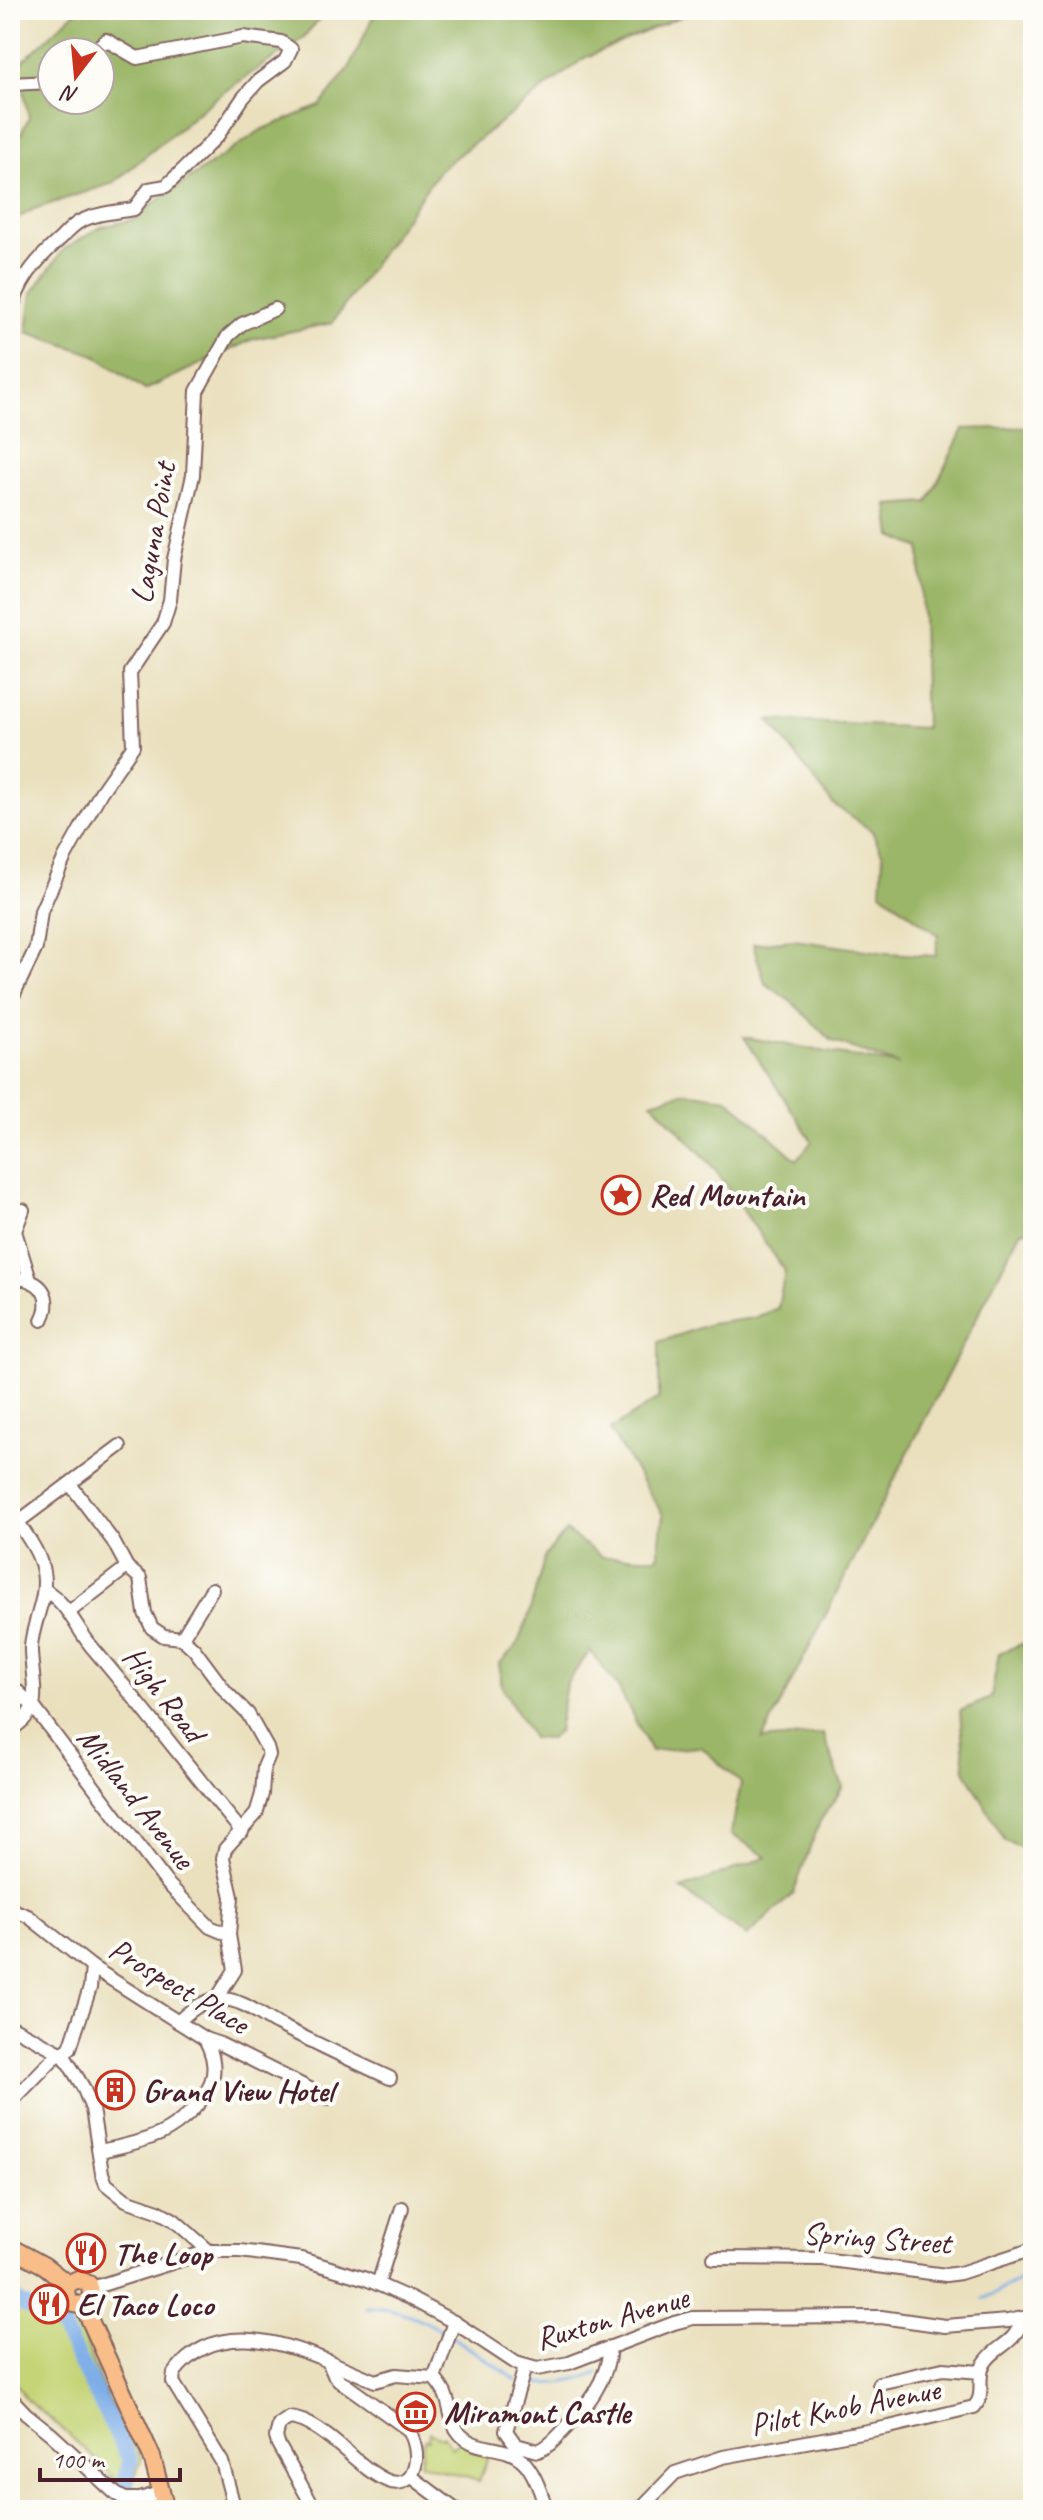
<svg xmlns="http://www.w3.org/2000/svg" width="1043" height="2520" viewBox="0 0 1043 2520" font-family="Caveat,sans-serif">
	<rect width="100%" height="100%" fill="#fdfcf7"/>
	<filter id="ink" filterUnits="userSpaceOnUse"><feTurbulence type="fractalNoise" baseFrequency=".0125" numOctaves="2"/><feDisplacementMap in="SourceGraphic" scale="16" xChannelSelector="R" yChannelSelector="G"/><feConvolveMatrix kernelMatrix="1 2 1 2 8 2 1 2 1" color-interpolation-filters="sRGB"/></filter>
	<filter id="wash" filterUnits="userSpaceOnUse"><feTurbulence type="fractalNoise" baseFrequency=".006" numOctaves="4" result="noise"/><feDisplacementMap in="SourceGraphic" scale="32" xChannelSelector="R" yChannelSelector="G"/><feGaussianBlur stdDeviation="1.8" result="paint"/><feColorMatrix in="noise" values="0 0 0 0 0 0 0 0 0 0 0 0 0 0 0 0 0 1.4 0 .05"/><feComposite in="paint" operator="in"/></filter>
	<g filter="url(#wash)">
		<rect width="100%" height="100%" fill="#eae0be"/>
		<g fill="#c4d476" stroke="#877a50" stroke-width="2">
			<path d="M 10,2301 L 51,2322 L 71,2310 C 84,2320 84,2332 88,2348 C 98,2387 122,2420 140,2455 L 141,2460 L 130,2491 L 125,2493 L 108,2481 L 114,2477 L 68,2434 L 26,2399 L 10,2374 Z"/>
			<path d="M 429,2432 L 442,2437 L 443,2435 L 451,2447 L 461,2440 L 490,2452 L 479,2481 L 420,2464 L 424,2439 L 428,2440 Z"/>
		</g>
		<g fill="#9bb667" stroke="#726a49" stroke-width="2" fill-rule="evenodd">
			<path d="M 77,10 L 327,10 L 303,38 L 218,96 L 113,183 L 34,209 L 10,223 L 10,155 L 29,118 L 19,65 ZM 52,52 L 100,52 L 100,100 L 52,100 Z"/>
			<path d="M 376,10 L 696,10 L 584,58 L 440,169 L 332,323 L 253,339 L 145,390 L 95,355 L 27,332 L 32,293 L 64,249 L 101,227 L 137,219 L 154,203 L 261,130 L 320,106 L 349,68 Z"/>
			<path d="M 1033,427 L 1033,1228 L 1020,1232 L 762,1740 L 823,1734 L 843,1787 L 820,1821 L 793,1894 L 747,1936 L 681,1889 L 767,1857 L 731,1834 L 741,1783 L 701,1747 L 651,1751 L 618,1687 L 590,1651 L 566,1684 L 558,1732 L 550,1739 L 532,1738 L 502,1687 L 499,1664 L 517,1645 L 528,1618 L 545,1556 L 566,1531 L 602,1557 L 658,1557 L 663,1515 L 610,1430 L 659,1398 L 659,1342 L 710,1324 L 754,1318 L 778,1308 L 785,1271 L 711,1164 L 652,1102 L 686,1092 L 727,1098 L 797,1160 L 812,1141 L 744,1037 L 899,1065 L 832,1041 L 794,1004 L 765,983 L 753,944 L 794,940 L 887,953 L 936,956 L 938,935 L 881,892 L 883,855 L 872,831 L 833,804 L 769,720 L 925,728 L 920,548 L 892,536 L 888,505 L 928,502 L 963,429 Z"/>
			<path d="M 1027,1642 L 1033,1642 L 1033,1852 L 1005,1841 L 965,1770 L 960,1711 L 991,1698 L 999,1653 Z"/>
		</g>
		<g fill="none" stroke-linecap="round" stroke-linejoin="round">
			<g stroke="#7eade8" stroke-width="3">
				<path d="M 983,2299 L 1033,2273"/>
				<path d="M 366,2307 C 397,2307 420,2318 446,2333"/>
				<path d="M 62,2327 L 72,2326"/>
				<path d="M 453,2337 L 516,2380"/>
				<path d="M 609,2369 L 623,2361"/>
				<path d="M 523,2381 C 547,2387 576,2382 598,2373"/>
			</g>
			<path stroke="#7eade8" stroke-width="16" d="M 10,2297 L 62,2327 L 130,2460 L 119,2510"/>
		</g>
	</g>
	<g filter="url(#ink)">
		<g fill="none" stroke-linecap="round" stroke-linejoin="round">
			<g stroke="#82635e" stroke-width="16">
				<g id="minor">
					<path d="M 10,84 L 52,82"/>
					<path d="M 10,316 C 17,283 35,261 60,239 C 66,233 72,226 79,222 C 96,213 116,212 134,209 L 149,189 L 166,186 L 191,162 L 218,135 L 243,98 L 258,81 L 285,61 L 291,49 L 281,42 L 243,37 L 137,58 L 106,40 L 92,52"/>
					<path d="M 10,1002 L 36,948 L 41,911 L 64,859 L 101,792 L 133,746 L 130,672 L 163,623 L 170,600 L 174,559 L 193,475 L 197,391 L 228,336 L 242,324 L 275,309"/>
					<path d="M 23,1210 L 15,1231 L 30,1280"/>
					<path d="M 10,1279 C 16,1279 25,1278 30,1281 C 48,1288 50,1305 42,1320"/>
					<path d="M 70,1484 L 113,1541 L 127,1567 L 140,1578 L 145,1613 L 152,1628 L 164,1636 L 182,1638 L 194,1649 L 226,1692 L 248,1714 L 267,1748 L 269,1755 L 264,1767 L 262,1794 L 256,1814 L 225,1849 L 223,1858 L 232,1897 L 229,1935 L 235,1970 L 216,2000"/>
					<path d="M 45,1590 C 68,1604 75,1626 91,1646 C 143,1707 191,1770 242,1832"/>
					<path d="M 69,1612 L 127,1567"/>
					<path d="M 182,1638 L 212,1589"/>
					<path d="M 10,1684 L 33,1706 L 166,1882 L 210,1927 L 229,1935"/>
					<path d="M 10,1730 C 19,1725 27,1718 32,1708 C 38,1694 30,1662 31,1646 C 33,1621 48,1597 43,1572 C 40,1553 28,1538 18,1522 L 120,1446"/>
					<path d="M 10,1909 L 28,1916 L 92,1967 L 205,2039 L 220,2044 L 328,2098"/>
					<path d="M 178,2022 C 189,2011 204,1999 221,1999 C 242,1999 260,2015 277,2024 C 315,2043 353,2061 390,2078"/>
					<path d="M 10,2026 L 63,2054 L 83,2087 L 92,2109 L 102,2173 L 106,2184 L 126,2200 L 158,2211 L 174,2220 L 209,2251"/>
					<path d="M 10,2103 L 53,2059 L 70,2048 L 90,1988 L 92,1967"/>
					<path d="M 100,2151 C 120,2147 141,2142 160,2134 C 181,2124 209,2099 213,2075 C 215,2063 211,2050 205,2039"/>
					<path d="M 714,2258 L 822,2259 L 946,2275 L 960,2273 L 1033,2249"/>
					<path d="M 378,2284 L 402,2208"/>
					<path d="M 92,2288 L 209,2251 L 240,2251 L 301,2259 L 366,2279 L 411,2299 L 454,2322 L 516,2363 L 537,2369 L 569,2363 L 674,2323 L 693,2318 L 881,2317 L 945,2326 L 1008,2321 L 1033,2316"/>
					<path d="M 525,2367 L 506,2431 L 516,2445 L 538,2451 C 549,2447 555,2439 563,2431 C 586,2407 608,2381 610,2347"/>
					<path d="M 434,2378 C 440,2385 445,2391 447,2399 C 451,2411 451,2424 460,2434 C 476,2452 505,2444 522,2460 C 535,2472 541,2494 547,2510"/>
					<path d="M 879,2383 L 943,2369 L 981,2372"/>
					<path d="M 10,2397 L 26,2414 L 51,2434 L 116,2494 L 145,2510"/>
					<path d="M 412,2477 L 456,2510"/>
					<path d="M 126,2499 L 140,2499 L 163,2492"/>
					<path d="M 235,2510 L 222,2462 L 173,2382 L 174,2373 C 213,2321 278,2340 328,2361"/>
					<path d="M 315,2510 L 278,2444 L 276,2437 L 279,2425 L 289,2418 C 323,2420 357,2469 388,2481 C 398,2485 409,2482 413,2472 C 419,2458 416,2444 409,2430 L 339,2380 L 334,2375 L 328,2361 L 375,2381 L 396,2375 L 434,2378 L 454,2322"/>
					<path d="M 639,2510 L 675,2473 L 723,2457 L 889,2427 L 974,2407 C 986,2395 976,2378 984,2364 C 995,2345 1016,2345 1021,2320"/>
				</g>
			</g>
			<g stroke="#82635e" stroke-width="20">
				<g id="major">
					<path d="M 10,2247 L 45,2266 L 68,2284"/>
					<path d="M 68,2284 L 78,2279 L 89,2284 L 92,2297 L 83,2305"/>
					<path d="M 68,2284 C 63,2296 70,2306 83,2305"/>
					<path d="M 83,2305 L 152,2457 L 166,2510"/>
				</g>
			</g>
			<use href="#minor" stroke="#fff" stroke-width="12"/>
			<use href="#major" stroke="#f8bd89" stroke-width="16"/>
		</g>
	</g>
	<defs>
		<g id="sight-ring" transform="scale(2)"><circle r="9.5" fill="#fdfcf7" stroke="#c8321e" stroke-width="1.5"/><path d="M0-6L1.8-2.2L6-1.7L2.9 1.2L3.7 5.4L0 3.3L-3.7 5.4L-2.9 1.2L-6-1.7L-1.8-2.2Z" fill="#c8321e"/></g>
		<g id="building-ring" transform="scale(2)"><circle r="9.5" fill="#fdfcf7" stroke="#c8321e" stroke-width="1.5"/><path d="M-4-6H4V6H1V3H-1V6H-4ZM-2.5-4.3h1.7v1.8h-1.7ZM.8-4.3h1.7v1.8H.8ZM-2.5-1h1.7V.8h-1.7ZM.8-1h1.7V.8H.8Z" fill="#c8321e"/></g>
		<g id="restaurant-ring" transform="scale(2)"><circle r="9.5" fill="#fdfcf7" stroke="#c8321e" stroke-width="1.5"/><path d="M-5-6h1v4h1v-4h1v4h1v-4h1v5L-1.5 .5V6h-2V.5L-5-1ZM5-6V6H3V1.5H1.5Q1.5-4 5-6Z" fill="#c8321e"/></g>
		<g id="museum-ring" transform="scale(2)"><circle r="9.5" fill="#fdfcf7" stroke="#c8321e" stroke-width="1.5"/><path d="M0-6L6-3V-2H-6V-3ZM-5-1h2V3h-2ZM-1-1h2V3h-2ZM3-1h2V3H3ZM-6 4H6V6H-6Z" fill="#c8321e"/></g>
	</defs>
	<g fill-rule="evenodd">
		<use href="#sight-ring" x="621" y="1195"/>
		<use href="#building-ring" x="115" y="2090"/>
		<use href="#restaurant-ring" x="86" y="2253"/>
		<use href="#restaurant-ring" x="49" y="2304"/>
		<use href="#museum-ring" x="416" y="2412"/>
	</g>
	<g text-anchor="middle" dominant-baseline="central" stroke-width="8" stroke-linejoin="round" paint-order="stroke">
		<g font-size="32" fill="#4a1f2b" stroke="#fdfcf7">
			<text transform="translate(153 533) rotate(-80)">Laguna Point</text>
			<text transform="translate(164 1694) rotate(52)">High Road</text>
			<text transform="translate(136 1798) rotate(52)">Midland Avenue</text>
			<text transform="translate(179 1986) rotate(31)">Prospect Place</text>
			<text transform="translate(877 2238) rotate(4)">Spring Street</text>
			<text transform="translate(612 2318) rotate(-16)">Ruxton Avenue</text>
			<text transform="translate(845 2407) rotate(-11)">Pilot Knob Avenue</text>
		</g>
		<g font-size="32" font-weight="bold" fill="#4a1f2b" stroke="#fdfcf7" text-anchor="start">
			<text x="649" y="1195">Red Mountain</text>
			<text x="143" y="2090">Grand View Hotel</text>
			<text x="114" y="2253">The Loop</text>
			<text x="77" y="2304">El Taco Loco</text>
			<text x="444" y="2412">Miramont Castle</text>
		</g>
	</g>
	<rect width="1043" height="2520" fill="none" stroke="#fdfcf7" stroke-width="40"/>
	<g transform="translate(76 76) rotate(196)"><circle r="38" fill="#fdfcf7" stroke="#b5a4a5" stroke-width="2"/>
	<path d="M0-6L14 30L0 20L-14 30Z" fill="#c8321e"/>
	<text y="-12" font-size="22" font-weight="bold" text-anchor="middle" fill="#4a1f2b">N</text>
	</g>
	<path d="M40 2468v12h140v-12" fill="none" stroke="#4a1f2b" stroke-width="4"/>
	<text x="52" y="2468" font-size="24" fill="#4a1f2b" stroke="#fdfcf7" stroke-width="6" paint-order="stroke">100 m</text>
</svg>
